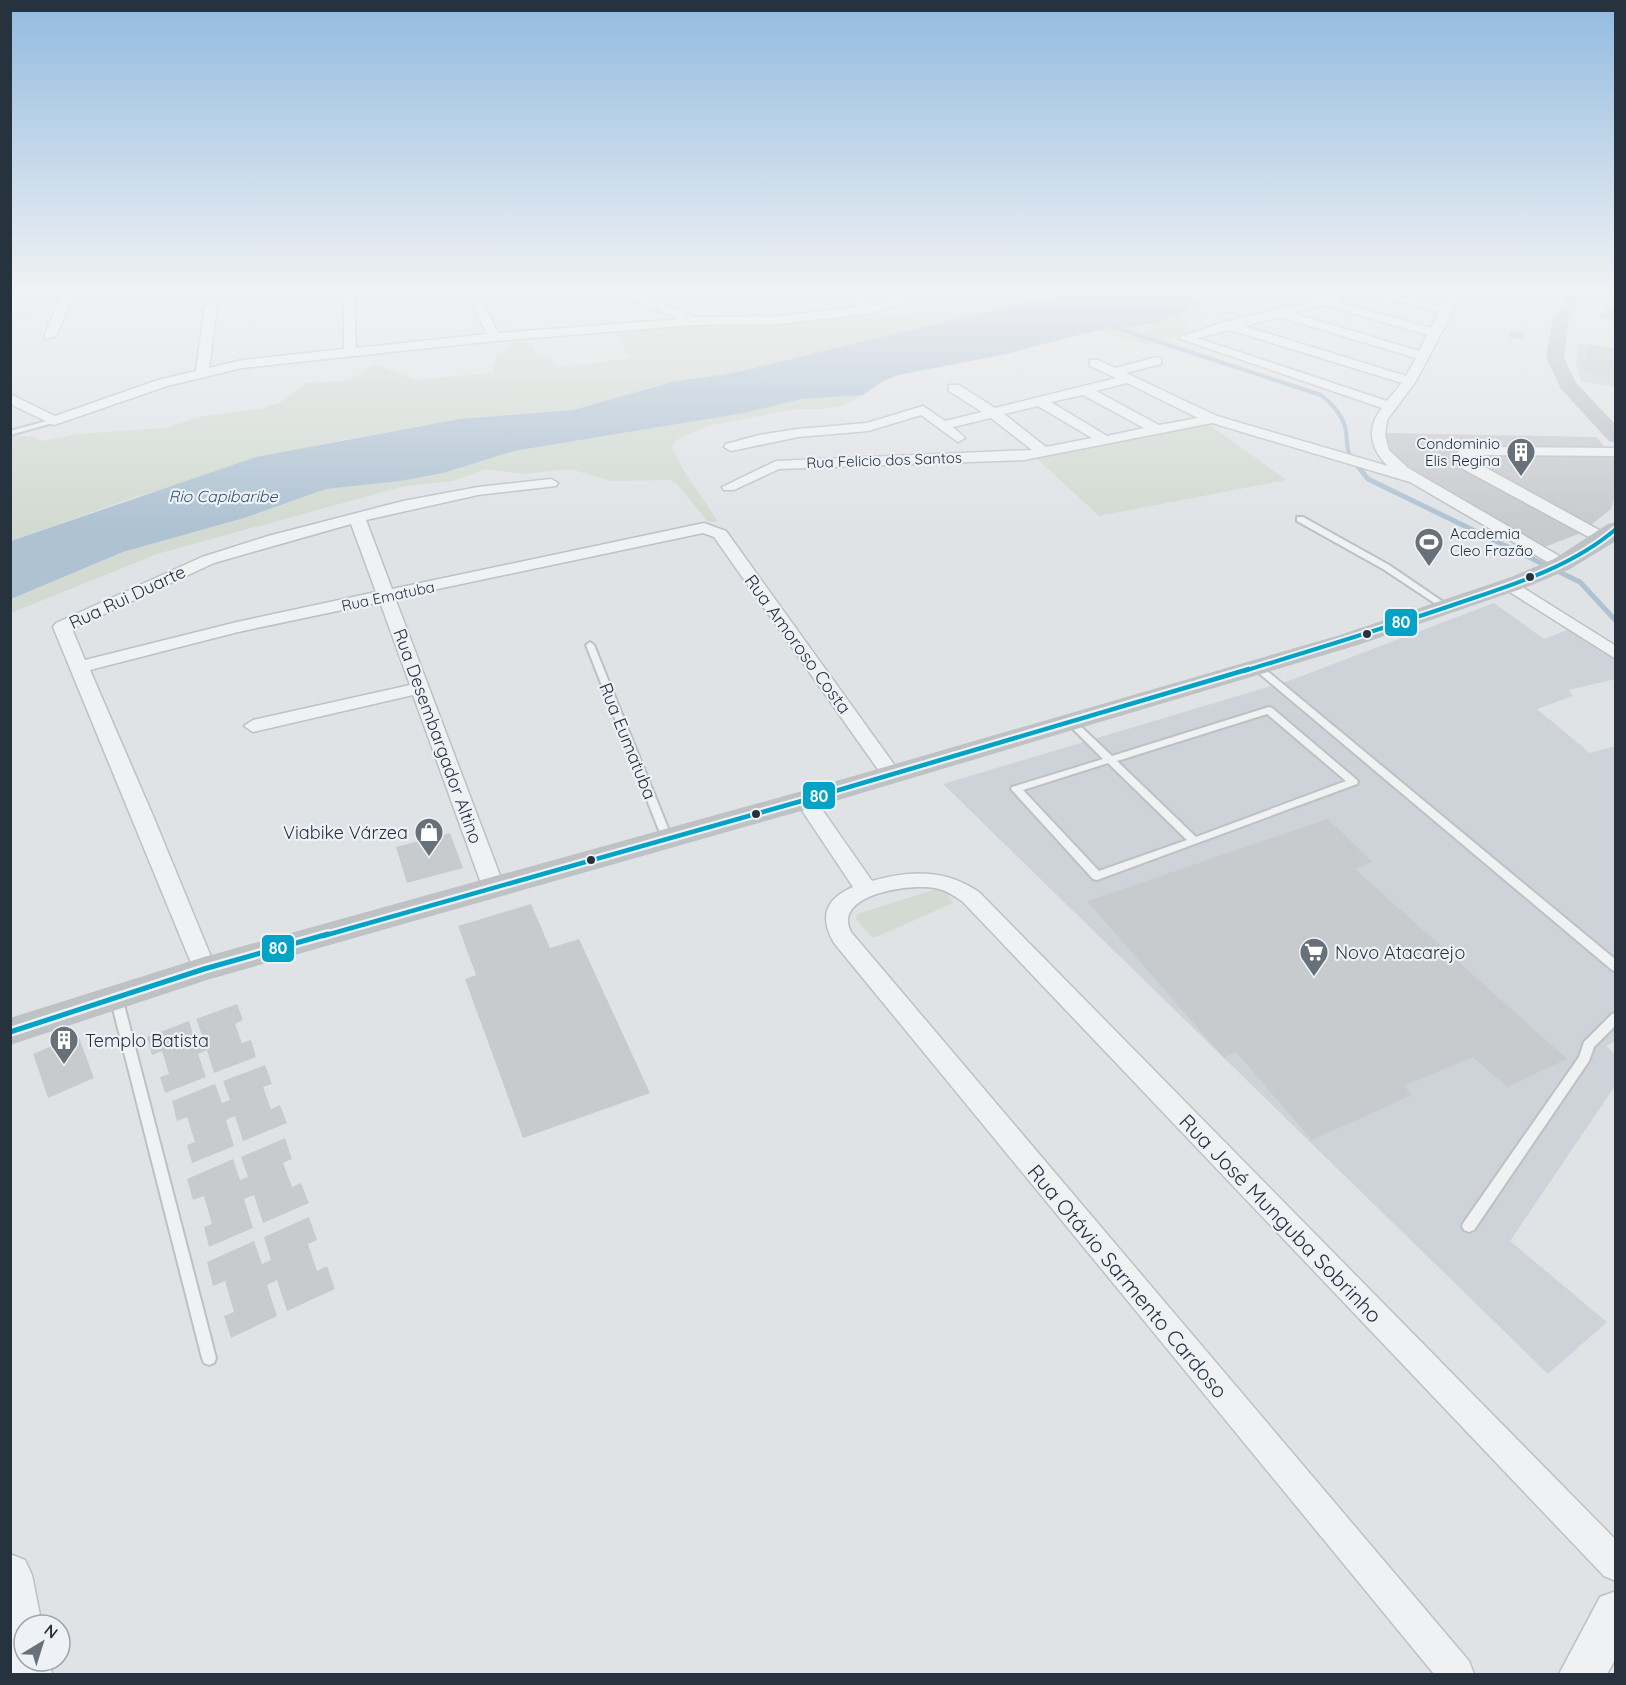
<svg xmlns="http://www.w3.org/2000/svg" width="1626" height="1685" viewBox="0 0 1626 1685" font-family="Quicksand,sans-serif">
	<rect width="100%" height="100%" fill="#e0e3e6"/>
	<g fill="#ced3d9">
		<path d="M 1578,343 L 1615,349 L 1615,387 L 1581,381 L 1576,364 Z"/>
		<path d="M 1494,603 L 1544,639 L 1570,629 L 1615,659 L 1615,679 L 1569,690 L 1573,696 L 1537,709 L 1590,753 L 1615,746 L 1616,1041 L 1606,1046 L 1615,1054 L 1615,1086 L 1510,1241 L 1607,1322 L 1548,1374 L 943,784 L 1291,680 Z"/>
	</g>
	<g fill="#d2dad1">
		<path d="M 1006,292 L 1069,292 L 733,373 L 672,382 L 573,410 L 459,419 L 322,444 L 138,496 L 11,541 L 12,436 L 31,436 L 45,441 L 76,434 L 166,428 L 203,416 L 259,409 L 281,402 L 306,383 L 342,381 L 365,373 L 362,370 L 375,365 L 415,380 L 493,373 L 496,356 L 512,342 L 531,343 L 539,356 L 550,357 L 557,368 L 630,358 L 613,330 L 867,313 L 872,316 L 930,311 L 943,312 L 986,301 Z"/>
		<path d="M 1235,292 L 1304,292 L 1285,297 L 1288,300 L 1262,304 L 1262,306 L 1220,317 L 1210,313 L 1182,323 L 1195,329 L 1153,346 L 1097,331 L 1110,327 L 1133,327 L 1177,316 L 1198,304 Z"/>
		<path d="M 863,395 L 842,406 L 823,409 L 795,409 L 708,426 L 678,439 L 672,447 C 683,475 703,496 718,522 L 708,522 L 677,484 L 669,480 L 612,481 L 570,469 L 524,474 L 485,469 L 453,481 L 405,486 L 157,554 L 11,613 L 11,599 L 123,552 L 244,518 L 326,489 L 401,481 L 443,473 L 514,451 L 744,413 L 802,399 Z"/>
		<path d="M 1210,425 L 1286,480 L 1099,516 L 1034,456 Z"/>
		<path d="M 936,889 L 945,891 L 953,903 L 876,937 L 872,937 L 856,919 L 857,914 Z"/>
	</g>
	<path fill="#aec2d2" d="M 1069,292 L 1235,292 L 1198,304 L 1177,316 L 1155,323 L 1133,327 L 1110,327 L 1002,355 L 898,375 L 883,381 L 863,395 L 802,399 L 744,413 L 514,451 L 443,473 L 401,481 L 326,489 L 244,518 L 123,552 L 11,599 L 11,541 L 256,457 L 459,419 L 573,410 L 672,382 L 733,373 Z"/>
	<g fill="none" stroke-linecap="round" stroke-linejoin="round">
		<path stroke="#aec2d2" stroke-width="4" d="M 1104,324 L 1321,395 C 1332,404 1340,412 1345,426 C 1348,438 1345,451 1353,460"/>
		<path stroke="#aec2d2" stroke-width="5" d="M 1352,459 L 1368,479 L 1580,582 L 1616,621"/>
	</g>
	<g fill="#c8cbce">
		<path d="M 1607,307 L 1616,309 L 1616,321 L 1598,318 Z"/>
		<path d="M 1511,330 L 1526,333 L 1523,340 L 1508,337 Z"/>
		<path d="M 1589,344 L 1616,349 L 1611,360 L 1616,361 L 1616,367 L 1610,368 L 1616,369 L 1616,377 L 1583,371 Z"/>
		<path d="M 1386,433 L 1597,437 L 1616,462 L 1616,492 L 1611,509 L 1581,533 L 1542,548 L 1388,454 Z"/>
		<path d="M 1328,819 L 1372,862 L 1355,869 L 1567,1059 L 1507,1087 L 1473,1057 L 1404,1086 L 1412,1095 L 1312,1140 L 1236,1052 L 1224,1058 L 1087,901 Z"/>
		<path d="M 450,833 L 463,868 L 407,883 L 396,847 Z"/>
		<path d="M 531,904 L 550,948 L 579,939 L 650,1093 L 523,1138 L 465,979 L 476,975 L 458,926 Z"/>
		<path d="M 237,1004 L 243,1020 L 235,1024 L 242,1043 L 251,1040 L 256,1057 L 214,1073 L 207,1050 L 198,1054 L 206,1077 L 165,1093 L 160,1077 L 169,1074 L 162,1051 L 152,1055 L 147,1037 L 189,1021 L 194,1038 L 202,1035 L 196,1019 Z"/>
		<path d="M 78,1035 L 94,1078 L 48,1098 L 33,1054 Z"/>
		<path d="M 265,1065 L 272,1084 L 263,1087 L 271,1109 L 280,1105 L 287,1123 L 243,1141 L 235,1116 L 226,1120 L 234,1146 L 192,1163 L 187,1145 L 195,1142 L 187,1117 L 177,1121 L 172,1101 L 215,1084 L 222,1103 L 230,1100 L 223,1081 Z"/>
		<path d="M 285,1138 L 292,1159 L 283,1163 L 292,1187 L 301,1183 L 309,1203 L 263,1223 L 254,1195 L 244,1199 L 253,1228 L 209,1247 L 204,1227 L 212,1224 L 204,1196 L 193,1200 L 187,1179 L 233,1159 L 240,1180 L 248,1177 L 241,1157 Z"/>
		<path d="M 309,1217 L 317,1240 L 308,1244 L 317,1271 L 327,1266 L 335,1289 L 287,1311 L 277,1280 L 267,1285 L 277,1316 L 231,1338 L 224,1316 L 234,1312 L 225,1281 L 213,1286 L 207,1262 L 254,1241 L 262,1264 L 271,1260 L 264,1237 Z"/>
	</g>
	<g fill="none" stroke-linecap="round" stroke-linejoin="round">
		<g stroke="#bec1c4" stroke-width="4">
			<g id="service">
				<path d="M 54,419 L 56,420 L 56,422 L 10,435 L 10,431 Z"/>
				<path d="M 1297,517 L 1303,517 L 1389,565 L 1452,608 L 1448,611 L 1445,610 L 1383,569 L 1297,521 Z"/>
				<path d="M 590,642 L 594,645 L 672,838 L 671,840 L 663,840 L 662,838 L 586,645 Z"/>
				<path d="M 1257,664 L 1260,665 L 1616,960 L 1616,971 L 1612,970 L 1254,669 L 1253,667 L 1254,665 Z"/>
				<path d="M 1269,707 L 1272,708 L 1357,780 L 1358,782 L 1357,784 L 1097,880 L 1093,879 L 1011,789 L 1012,787 L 1103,759 L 1066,722 L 1068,720 L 1074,720 L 1112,756 ZM 1267,714 L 1346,781 L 1196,837 L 1117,761 ZM 1108,763 L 1187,840 L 1099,871 L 1023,790 Z"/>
				<path d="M 116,993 L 120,994 L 122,997 L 216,1358 L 214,1363 L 209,1365 L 204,1363 L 202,1358 L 110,997 L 112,994 Z"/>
				<path d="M 1616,1013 L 1616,1025 L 1594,1047 L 1589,1061 L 1474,1230 L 1469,1232 L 1464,1230 L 1462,1226 L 1464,1222 L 1579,1057 L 1584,1042 L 1612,1014 Z"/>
			</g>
		</g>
		<g stroke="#bec1c4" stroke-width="3">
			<g id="minor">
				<path d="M 63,292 L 75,292 L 56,336 L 46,339 L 44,336 Z"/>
				<path d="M 344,292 L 354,294 L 356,348 L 487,334 L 471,302 L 477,299 L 483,302 L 498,333 L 680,319 L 618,294 L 617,292 L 631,292 L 695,317 L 780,316 L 858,307 L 850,295 L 856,292 L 860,293 L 869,306 C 886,302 901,290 919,292 L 892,307 L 866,314 L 780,324 L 695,325 L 494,341 L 242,368 L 167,386 L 54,425 L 10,404 L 10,394 L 55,416 L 158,380 L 196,371 L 205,306 L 211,303 L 217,306 L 209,368 L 242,360 L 344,349 Z"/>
				<path d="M 1350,292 L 1367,292 L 1337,302 L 1431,328 L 1439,313 L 1367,292 L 1384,292 L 1443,307 L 1453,292 L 1463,292 L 1416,381 L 1387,420 L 1385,436 L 1389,450 L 1408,468 L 1568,561 L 1570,564 L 1568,567 L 1556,567 L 1410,482 L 1212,423 L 1024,460 L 779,469 L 734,490 L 724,490 L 722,487 L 776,461 L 1032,450 L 991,418 L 953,427 L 965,438 L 958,442 L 921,415 L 868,431 L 798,437 L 731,451 L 724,447 L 726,444 L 759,435 L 798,429 L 867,423 L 923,406 L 945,421 L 982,412 L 949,391 L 949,385 L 959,385 L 995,408 L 1116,378 L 1090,366 L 1090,360 L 1098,360 L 1115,368 L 1157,357 L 1161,358 L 1161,364 L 1126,373 L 1217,416 L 1388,466 C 1370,449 1366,428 1382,408 L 1178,338 L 1224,322 ZM 1324,305 L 1427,335 L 1419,351 L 1292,313 ZM 1279,317 L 1416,358 L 1406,376 L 1244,326 ZM 1230,330 L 1402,383 L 1387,401 L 1197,338 ZM 1127,383 L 1198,418 L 1159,425 L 1096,391 ZM 1083,395 L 1144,428 L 1107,436 L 1051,402 ZM 1038,406 L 1092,438 L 1046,447 L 1004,414 Z"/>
				<path d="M 1479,447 L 1616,448 L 1616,456 L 1479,455 L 1468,458 L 1610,536 L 1612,539 L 1610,542 L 1598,542 L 1463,469 L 1452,457 L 1462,449 Z"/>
				<path d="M 551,479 L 558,483 L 556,486 L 478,495 L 366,520 L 392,589 L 704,523 L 726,531 L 898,770 L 901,774 L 898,778 L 884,778 L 714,537 L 703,533 L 395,598 L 504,886 L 501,891 L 493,894 L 485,891 L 482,886 L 413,695 L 253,732 L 244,726 L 253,720 L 410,685 L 380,602 L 238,632 L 90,670 L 154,818 L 216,969 L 212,975 L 204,978 L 196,975 L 53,627 L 56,623 L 202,557 L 268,536 L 403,501 L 478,487 ZM 351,524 L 376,592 L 237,622 L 85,660 L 72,629 L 214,563 Z"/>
				<path d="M 1511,580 L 1616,646 L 1616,659 L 1505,589 L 1503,585 Z"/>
				<path d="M 805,793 L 812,795 L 872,881 C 910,870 945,869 979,892 L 1616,1540 L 1616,1581 L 1604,1576 L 963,902 C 956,897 948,891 939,889 C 914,882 831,894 851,932 L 1469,1661 L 1474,1674 L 1434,1674 L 834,943 C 819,917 825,899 853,887 L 795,800 L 798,795 Z"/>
			</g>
		</g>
		<g stroke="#bec1c4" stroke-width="3">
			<g id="tertiary">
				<path d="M 10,1554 L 25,1560 L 32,1575 L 42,1625 L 24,1625 L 24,1661 L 50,1661 L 52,1674 L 10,1674 Z"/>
				<path d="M 1616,1591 L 1616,1658 L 1607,1674 L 1559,1674 L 1600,1597 Z"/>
			</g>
		</g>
		<path stroke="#bfc2c6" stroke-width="2" stroke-dasharray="3 3" stroke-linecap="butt" d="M 10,315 L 43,312"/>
		<use href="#service" fill="#f0f1f2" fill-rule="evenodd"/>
		<use href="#minor" fill="#f0f1f2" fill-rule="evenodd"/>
		<use href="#tertiary" fill="#f0f1f2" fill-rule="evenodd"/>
		<g fill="#bec2c5" fill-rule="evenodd">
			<path d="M 1578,292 L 1597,292 L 1580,303 L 1569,319 L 1564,357 L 1576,383 L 1616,425 L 1616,443 L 1609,441 L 1561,389 L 1546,357 L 1553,319 L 1568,296 Z"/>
			<path d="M 1616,522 L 1616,541 L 1570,569 L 1527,587 L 1358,645 L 815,807 L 210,979 L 10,1045 L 10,1018 L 204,957 L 795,793 L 1340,635 L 1511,577 L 1554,559 L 1608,524 Z"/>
		</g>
		<g stroke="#eef2f6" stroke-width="8">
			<path id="bus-1-far2" d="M 1244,671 C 1313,650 1382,629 1450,606 C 1508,586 1569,569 1616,529"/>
		</g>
		<g stroke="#eef2f6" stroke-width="9">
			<path id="bus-1-far1" d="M 323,936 L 805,800 L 1249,669"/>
		</g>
		<g stroke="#eef2f6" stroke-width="10">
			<path id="bus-1" d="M 10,1032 L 204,969 L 328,934"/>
		</g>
		<use href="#bus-1-far2" stroke="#02a3c7" stroke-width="4"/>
		<use href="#bus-1-far1" stroke="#02a3c7" stroke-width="4.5"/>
		<use href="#bus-1" stroke="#02a3c7" stroke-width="5"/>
	</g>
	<linearGradient id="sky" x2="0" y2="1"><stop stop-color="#91badf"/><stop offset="0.55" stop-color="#f1f2f4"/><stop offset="1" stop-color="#f1f2f4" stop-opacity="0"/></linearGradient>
	<rect width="1626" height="527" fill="url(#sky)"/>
	<defs>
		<g id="building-pin" transform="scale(1.5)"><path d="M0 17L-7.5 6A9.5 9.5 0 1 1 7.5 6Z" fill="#687079" stroke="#eef2f6"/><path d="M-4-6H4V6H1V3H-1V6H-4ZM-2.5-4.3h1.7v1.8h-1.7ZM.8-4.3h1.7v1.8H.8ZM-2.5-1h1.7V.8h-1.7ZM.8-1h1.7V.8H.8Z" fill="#fff"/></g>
		<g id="stadium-pin" transform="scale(1.5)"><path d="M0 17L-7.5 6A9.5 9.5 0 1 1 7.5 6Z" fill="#687079" stroke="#eef2f6"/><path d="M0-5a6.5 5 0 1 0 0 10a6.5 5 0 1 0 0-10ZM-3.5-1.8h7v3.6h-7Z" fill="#fff"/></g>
		<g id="shop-pin" transform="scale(1.5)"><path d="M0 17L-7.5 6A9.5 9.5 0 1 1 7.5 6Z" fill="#687079" stroke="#eef2f6"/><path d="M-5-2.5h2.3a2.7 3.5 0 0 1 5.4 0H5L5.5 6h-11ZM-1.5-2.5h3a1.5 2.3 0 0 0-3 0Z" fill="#fff"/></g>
		<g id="supermarket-pin" transform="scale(1.5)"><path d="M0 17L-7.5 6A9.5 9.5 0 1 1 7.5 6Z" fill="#687079" stroke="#eef2f6"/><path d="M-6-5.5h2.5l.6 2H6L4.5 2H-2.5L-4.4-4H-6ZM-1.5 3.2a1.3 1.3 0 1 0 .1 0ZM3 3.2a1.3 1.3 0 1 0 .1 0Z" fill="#fff"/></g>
	</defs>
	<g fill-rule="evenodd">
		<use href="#building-pin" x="1521" y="452"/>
		<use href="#stadium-pin" x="1429" y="542"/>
		<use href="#shop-pin" x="429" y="832"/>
		<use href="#supermarket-pin" x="1314" y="952"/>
		<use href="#building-pin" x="64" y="1040"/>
	</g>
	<g fill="#27323f" stroke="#eef2f6" stroke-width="2">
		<circle cx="1530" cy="577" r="5"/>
		<circle cx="1367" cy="634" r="5"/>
		<circle cx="756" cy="814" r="5"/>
		<circle cx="591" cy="860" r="5"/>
	</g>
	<g text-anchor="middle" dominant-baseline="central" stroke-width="4.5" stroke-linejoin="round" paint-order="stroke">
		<g font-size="15" fill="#27323f" stroke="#eef2f6" text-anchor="end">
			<text x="1500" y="443">Condominio<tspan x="1500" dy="17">Elis Regina</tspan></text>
			<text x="1450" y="533" text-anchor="start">Academia<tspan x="1450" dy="17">Cleo Frazão</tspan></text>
		</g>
		<g font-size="15" fill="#27323f" stroke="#eef2f6">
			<text transform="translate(884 460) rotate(-2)">Rua Felicio dos Santos</text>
			<text transform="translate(388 596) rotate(-12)">Rua Ematuba</text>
		</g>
		<g font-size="16" font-style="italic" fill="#315474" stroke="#eef2f6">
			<text x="223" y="496">Rio Capibaribe</text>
		</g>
		<g font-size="18" fill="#27323f" stroke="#eef2f6">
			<text transform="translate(127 597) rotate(-25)">Rua Rui Duarte</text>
			<text transform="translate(798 644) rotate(54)">Rua Amoroso Costa</text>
			<text transform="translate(438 736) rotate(70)">Rua Desembargador Altino</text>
			<text transform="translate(628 741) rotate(68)">Rua Eumatuba</text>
		</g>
		<g font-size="18" fill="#27323f" stroke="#eef2f6" text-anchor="start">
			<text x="408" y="832" text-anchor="end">Viabike Várzea</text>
			<text x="1335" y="952">Novo Atacarejo</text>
			<text x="85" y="1040">Templo Batista</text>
		</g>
		<g font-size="21" fill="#27323f" stroke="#eef2f6">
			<text transform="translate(1281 1218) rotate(46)">Rua José Munguba Sobrinho</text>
			<text transform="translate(1128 1281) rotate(50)">Rua Otávio Sarmento Cardoso</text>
		</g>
	</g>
	<g stroke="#eef2f6" stroke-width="2">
		<rect x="1384" y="608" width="34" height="29" rx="6" fill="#02a3c7"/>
		<rect x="802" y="781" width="34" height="29" rx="6" fill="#02a3c7"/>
		<rect x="261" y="934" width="34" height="29" rx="6" fill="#02a3c7"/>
	</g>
	<g font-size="16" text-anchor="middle" font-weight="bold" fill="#fff">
		<text x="1401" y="628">80</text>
		<text x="819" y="802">80</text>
		<text x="278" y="954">80</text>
	</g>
	<rect width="1626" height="1685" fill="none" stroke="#27323f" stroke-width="24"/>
	<g transform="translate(42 1643) rotate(38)"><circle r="28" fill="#eef2f6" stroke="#9ea5ad" stroke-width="1.5"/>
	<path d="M0-4.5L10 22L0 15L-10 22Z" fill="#687079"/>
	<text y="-9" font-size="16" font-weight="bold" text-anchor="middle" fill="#27323f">N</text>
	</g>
</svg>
